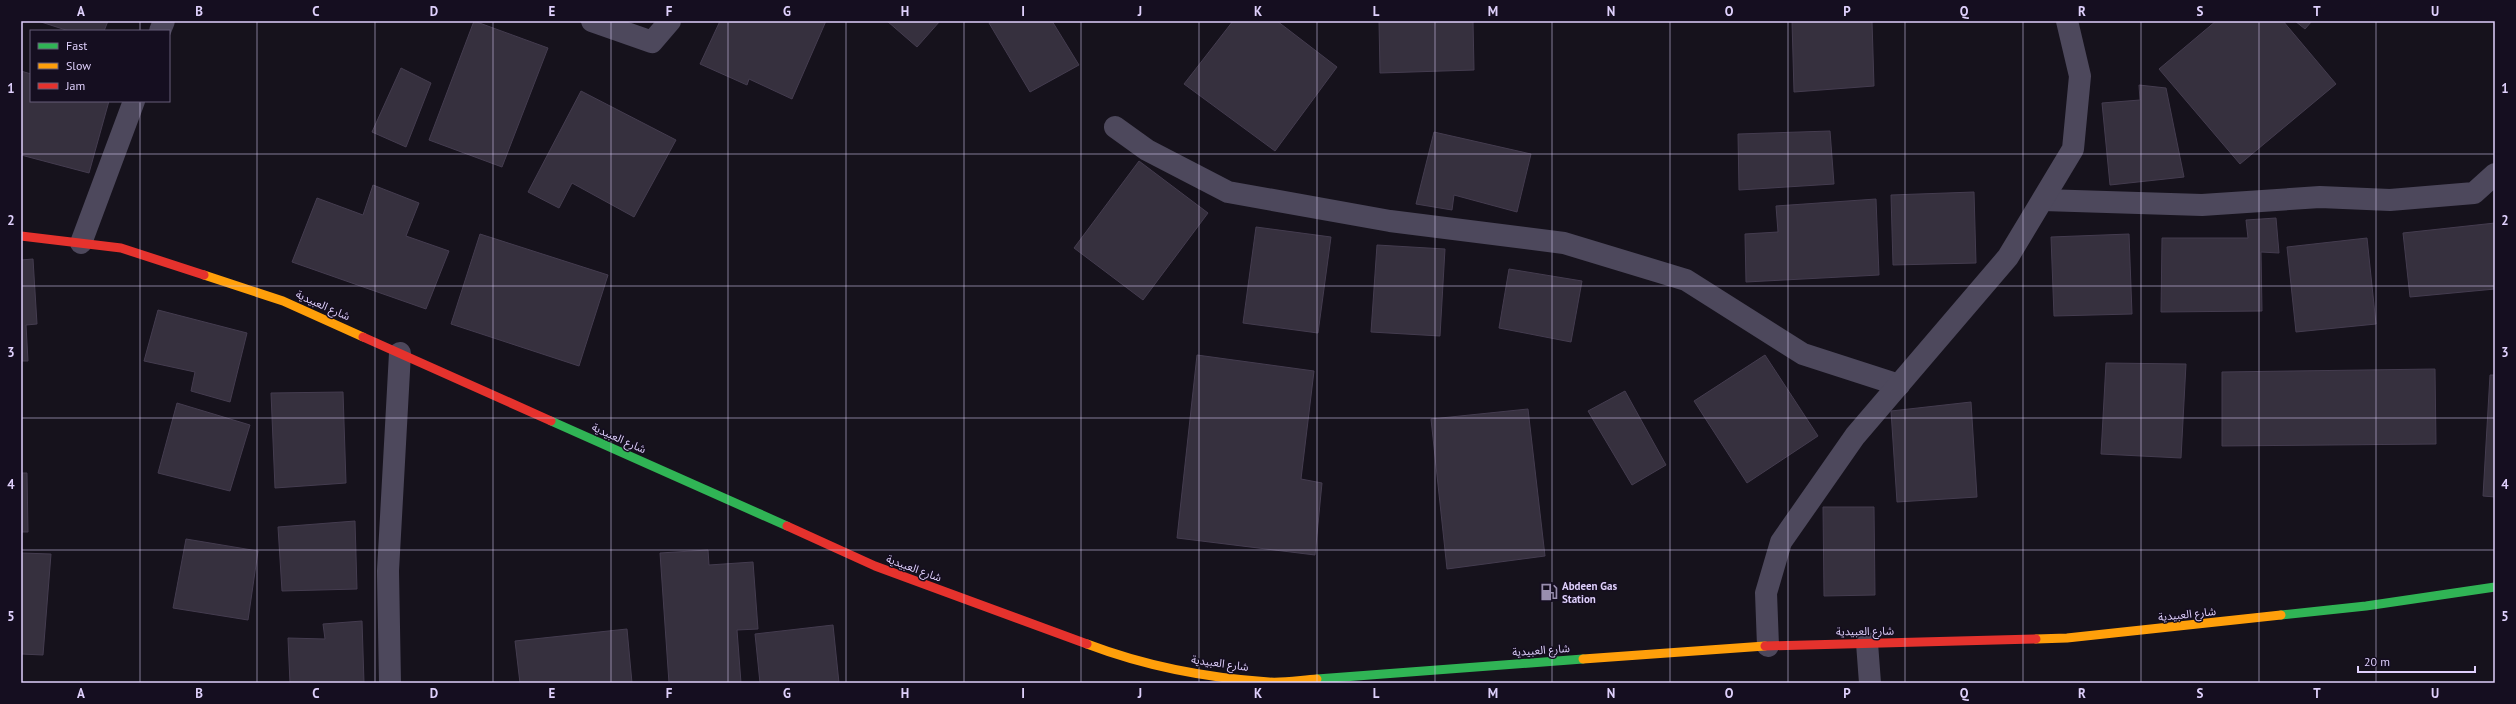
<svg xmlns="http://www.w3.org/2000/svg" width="2516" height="704" viewBox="0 0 2516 704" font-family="'PT Sans','Noto Sans Arabic',sans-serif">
	<rect width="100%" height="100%" fill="#16121c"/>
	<g fill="#36303e" stroke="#443c4f">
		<path d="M 38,21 L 108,21 L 104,31 L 69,31 Z"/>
		<path d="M 474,21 L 548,48 L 502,167 L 429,140 Z"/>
		<path d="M 720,21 L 826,21 L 792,99 L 749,79 L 747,85 L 700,64 Z"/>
		<path d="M 887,21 L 940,21 L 917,47 Z"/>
		<path d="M 994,21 L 1052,21 L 1079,65 L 1030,92 L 989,23 Z"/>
		<path d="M 1233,21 L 1277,21 L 1337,67 L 1275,151 L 1184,84 Z"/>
		<path d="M 1379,21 L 1473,21 L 1474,70 L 1380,73 Z"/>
		<path d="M 1792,21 L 1872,21 L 1874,86 L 1794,92 Z"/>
		<path d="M 2216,21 L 2283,21 L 2336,84 L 2240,164 L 2159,69 Z"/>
		<path d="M 2295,21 L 2312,21 L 2305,29 Z"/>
		<path d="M 401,68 L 431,83 L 406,147 L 372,132 Z"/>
		<path d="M 21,71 L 31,74 L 31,101 L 109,101 L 89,173 L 21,155 Z"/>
		<path d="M 2139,85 L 2166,88 L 2184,177 L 2110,185 L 2102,103 L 2140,100 Z"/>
		<path d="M 581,91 L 676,140 L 634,217 L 572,183 L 559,208 L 528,192 Z"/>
		<path d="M 1830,131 L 1834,184 L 1739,190 L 1738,134 Z"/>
		<path d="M 1434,132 L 1531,154 L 1517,212 L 1454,195 L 1452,210 L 1416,204 Z"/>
		<path d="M 1139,161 L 1208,213 L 1143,300 L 1074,248 Z"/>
		<path d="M 373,185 L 419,203 L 406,236 L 449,251 L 426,309 L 292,262 L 317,198 L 363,215 Z"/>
		<path d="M 1974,192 L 1976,263 L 1893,265 L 1891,195 Z"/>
		<path d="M 1876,199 L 1879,275 L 1746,282 L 1745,234 L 1778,232 L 1776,206 Z"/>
		<path d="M 2276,218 L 2279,253 L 2261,252 L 2262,311 L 2161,312 L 2162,238 L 2248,238 L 2246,220 Z"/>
		<path d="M 2495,223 L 2495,289 L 2410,297 L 2403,233 Z"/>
		<path d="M 1256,227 L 1331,237 L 1318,333 L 1243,323 Z"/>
		<path d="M 480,234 L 608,275 L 579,366 L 451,324 Z"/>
		<path d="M 2129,234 L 2132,314 L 2054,316 L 2051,237 Z"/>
		<path d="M 2367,238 L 2376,324 L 2296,332 L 2287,247 Z"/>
		<path d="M 1377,245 L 1445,249 L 1440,336 L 1371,332 Z"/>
		<path d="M 33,259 L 37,324 L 26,325 L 28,361 L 21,361 L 21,260 Z"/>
		<path d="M 1509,269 L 1582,281 L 1571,342 L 1499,328 Z"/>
		<path d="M 158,310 L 247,333 L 230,402 L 191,391 L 195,372 L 144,361 Z"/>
		<path d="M 1197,355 L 1314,371 L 1301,479 L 1322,483 L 1315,555 L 1177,538 Z"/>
		<path d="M 1765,355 L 1818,436 L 1747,483 L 1694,401 Z"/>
		<path d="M 2106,363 L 2186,364 L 2181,458 L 2101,454 Z"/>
		<path d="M 2435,369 L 2436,444 L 2222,446 L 2222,372 Z"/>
		<path d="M 2490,375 L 2495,375 L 2495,497 L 2483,496 Z"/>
		<path d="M 1625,391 L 1666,465 L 1632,485 L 1588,411 Z"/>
		<path d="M 343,392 L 346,483 L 275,488 L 271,393 Z"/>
		<path d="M 1971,402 L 1977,497 L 1897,502 L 1891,411 Z"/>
		<path d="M 177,403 L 250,425 L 230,491 L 158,473 Z"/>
		<path d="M 1528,409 L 1545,556 L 1447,569 L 1431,419 Z"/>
		<path d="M 21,473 L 27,473 L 28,532 L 21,532 Z"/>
		<path d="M 1823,507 L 1874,507 L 1875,595 L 1824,596 Z"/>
		<path d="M 355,521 L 357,589 L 282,591 L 278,527 Z"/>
		<path d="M 186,539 L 258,551 L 248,620 L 173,608 Z"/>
		<path d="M 708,550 L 709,565 L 753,562 L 758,629 L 737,630 L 741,683 L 669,683 L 660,553 Z"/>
		<path d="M 21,553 L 51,554 L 43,655 L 21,654 Z"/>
		<path d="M 362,621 L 364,683 L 290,683 L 288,638 L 325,639 L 323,624 Z"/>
		<path d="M 833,625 L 839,683 L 760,683 L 755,634 Z"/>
		<path d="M 627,629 L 632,683 L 520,683 L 515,641 Z"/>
	</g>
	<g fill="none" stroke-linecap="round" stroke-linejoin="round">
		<g stroke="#4d485c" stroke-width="22">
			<path d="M 592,21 L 652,42 L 670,21"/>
			<path d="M 160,31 L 164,21"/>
			<path d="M 1115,127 L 1147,150 L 1228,192 L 1390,221 L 1564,243 L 1686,280 L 1803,354 L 1899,385"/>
			<path d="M 2043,200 L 2202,205 L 2320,197 L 2390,200 L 2474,193 L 2495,174"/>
			<path d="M 81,243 L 134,101"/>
			<path d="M 1867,643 L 1870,683"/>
			<path d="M 1768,646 L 1766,593 L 1781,542 L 1855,436 L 2008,257 L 2073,149 L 2080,76 L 2067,21"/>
			<path d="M 390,683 L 388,571 L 400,353"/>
		</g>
		<g stroke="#30b455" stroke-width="9">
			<path d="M 551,421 L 787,526"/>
			<path d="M 2281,615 L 2366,606 L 2495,587"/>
			<path d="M 1317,679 L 1583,659"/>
		</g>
		<g stroke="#ff9f0a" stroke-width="9">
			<path d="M 204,275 L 283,301 L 363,337"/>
			<path d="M 2036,639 L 2067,638 L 2281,615"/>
			<path d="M 1087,644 C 1145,666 1208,678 1269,682 C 1284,683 1301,680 1317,679"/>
			<path d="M 1583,659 L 1765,646"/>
		</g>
		<g stroke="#e5322d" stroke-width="9">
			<path d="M 21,236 L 121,248 L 204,275"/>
			<path d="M 363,337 L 551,421"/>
			<path d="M 787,526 L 875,566 L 1087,644"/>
			<path d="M 1765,646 L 2036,639"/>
		</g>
	</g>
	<path fill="none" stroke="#dfd0fc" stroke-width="1" stroke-opacity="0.55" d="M 140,21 L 140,31M 257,21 L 257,683M 375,21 L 375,683M 493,21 L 493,683M 611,21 L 611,683M 728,21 L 728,683M 846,21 L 846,683M 964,21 L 964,683M 1081,21 L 1081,683M 1199,21 L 1199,683M 1317,21 L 1317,683M 1435,21 L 1435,683M 1552,21 L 1552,683M 1670,21 L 1670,683M 1788,21 L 1788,683M 1905,21 L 1905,683M 2023,21 L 2023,683M 2141,21 L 2141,683M 2259,21 L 2259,683M 2376,21 L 2376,683M 140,101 L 140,683M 21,154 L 2495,154M 21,286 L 2495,286M 21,418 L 2495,418M 21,550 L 2495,550"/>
	<defs>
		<g id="fuel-bare" transform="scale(1.38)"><path d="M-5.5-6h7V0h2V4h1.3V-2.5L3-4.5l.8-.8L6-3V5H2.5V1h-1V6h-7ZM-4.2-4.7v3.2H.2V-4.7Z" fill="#998eae" stroke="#150e20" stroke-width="2.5" paint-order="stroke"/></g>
	</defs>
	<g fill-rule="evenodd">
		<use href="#fuel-bare" x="1549" y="592"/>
	</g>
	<g text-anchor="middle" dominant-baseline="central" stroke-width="3" stroke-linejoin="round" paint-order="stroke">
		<g font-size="11" fill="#dfd0fc" stroke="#150e20">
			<text transform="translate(323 305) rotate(24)">شارع العبيدية</text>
			<text transform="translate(619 438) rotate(24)">شارع العبيدية</text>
			<text transform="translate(914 568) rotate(20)">شارع العبيدية</text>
			<text transform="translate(2187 614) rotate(-6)">شارع العبيدية</text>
			<text transform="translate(1865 631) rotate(-1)">شارع العبيدية</text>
			<text transform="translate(1541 650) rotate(-4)">شارع العبيدية</text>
			<text transform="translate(1220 663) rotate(8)">شارع العبيدية</text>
		</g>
		<g font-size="11" font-weight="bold" fill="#dfd0fc" stroke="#150e20" text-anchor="start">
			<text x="1562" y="586">Abdeen Gas<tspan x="1562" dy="13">Station</tspan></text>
		</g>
	</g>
	<rect width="2516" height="704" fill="none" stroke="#150e20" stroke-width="44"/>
	<rect x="30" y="30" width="140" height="72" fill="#150e20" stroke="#665c78"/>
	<rect x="38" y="43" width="20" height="6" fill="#30b455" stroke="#665c78"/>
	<text x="66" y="50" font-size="12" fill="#dfd0fc">Fast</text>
	<rect x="38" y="63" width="20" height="6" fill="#ff9f0a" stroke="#665c78"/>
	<text x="66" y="70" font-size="12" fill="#dfd0fc">Slow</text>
	<rect x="38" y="83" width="20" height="6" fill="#e5322d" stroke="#665c78"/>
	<text x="66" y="90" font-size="12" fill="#dfd0fc">Jam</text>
	<path d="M2358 666v6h117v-6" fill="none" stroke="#dfd0fc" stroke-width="2"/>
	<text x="2364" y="666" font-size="12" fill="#dfd0fc" stroke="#150e20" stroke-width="3" paint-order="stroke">20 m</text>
	<rect x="22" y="22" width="2472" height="660" fill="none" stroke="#dfd0fc" stroke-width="1.5"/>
	<g font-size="13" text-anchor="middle" font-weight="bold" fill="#dfd0fc">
		<text x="81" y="16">A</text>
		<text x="199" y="16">B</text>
		<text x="316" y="16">C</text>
		<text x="434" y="16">D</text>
		<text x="552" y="16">E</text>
		<text x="669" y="16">F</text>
		<text x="787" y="16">G</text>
		<text x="905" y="16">H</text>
		<text x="1023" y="16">I</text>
		<text x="1140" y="16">J</text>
		<text x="1258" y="16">K</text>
		<text x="1376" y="16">L</text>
		<text x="1493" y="16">M</text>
		<text x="1611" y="16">N</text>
		<text x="1729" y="16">O</text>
		<text x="1847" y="16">P</text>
		<text x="1964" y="16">Q</text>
		<text x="2082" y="16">R</text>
		<text x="2200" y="16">S</text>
		<text x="2317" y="16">T</text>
		<text x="2435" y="16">U</text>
		<text x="11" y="93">1</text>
		<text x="2505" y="93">1</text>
		<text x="11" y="225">2</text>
		<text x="2505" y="225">2</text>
		<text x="11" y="357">3</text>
		<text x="2505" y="357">3</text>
		<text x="11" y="489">4</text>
		<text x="2505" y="489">4</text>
		<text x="11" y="621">5</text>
		<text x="2505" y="621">5</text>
		<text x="81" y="698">A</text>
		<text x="199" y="698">B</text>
		<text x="316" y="698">C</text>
		<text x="434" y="698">D</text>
		<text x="552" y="698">E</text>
		<text x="669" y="698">F</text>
		<text x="787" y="698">G</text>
		<text x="905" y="698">H</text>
		<text x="1023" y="698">I</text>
		<text x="1140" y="698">J</text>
		<text x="1258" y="698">K</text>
		<text x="1376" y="698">L</text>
		<text x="1493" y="698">M</text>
		<text x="1611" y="698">N</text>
		<text x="1729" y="698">O</text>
		<text x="1847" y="698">P</text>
		<text x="1964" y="698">Q</text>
		<text x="2082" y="698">R</text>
		<text x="2200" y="698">S</text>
		<text x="2317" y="698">T</text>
		<text x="2435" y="698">U</text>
	</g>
</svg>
